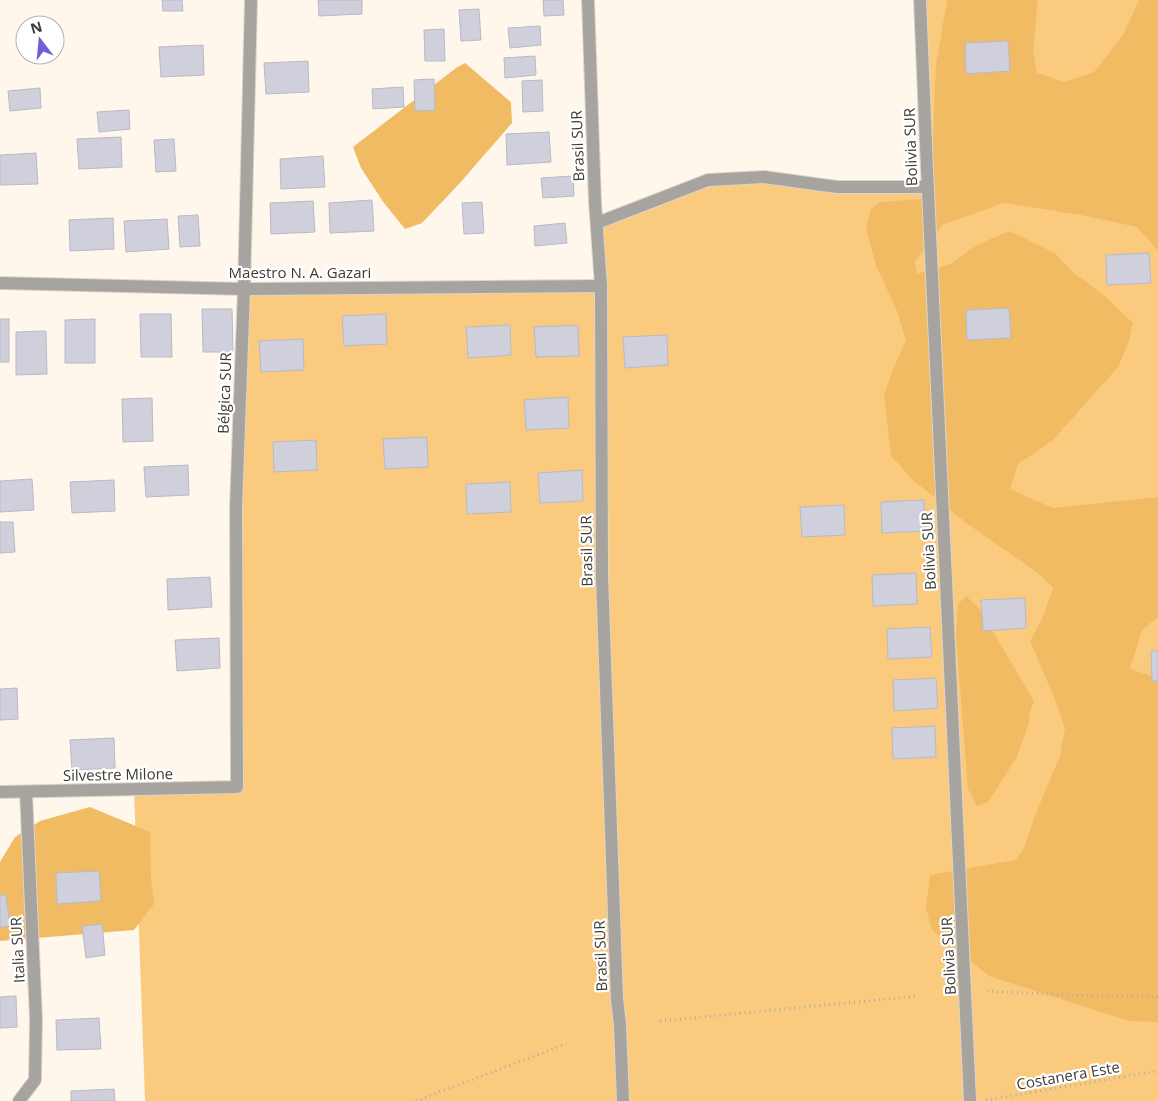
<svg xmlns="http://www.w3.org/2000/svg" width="1158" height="1101" viewBox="0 0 1158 1101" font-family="'Open Sans',sans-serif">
	<rect width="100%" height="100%" fill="#fff7ec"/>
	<path fill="#facb7e" d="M 920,0 L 1158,0 L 1158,1101 L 145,1101 L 134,790 L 237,787 L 244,289 L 601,286 L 597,223 L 708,180 L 927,187 Z"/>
	<g fill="#f1bb63">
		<path d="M 947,0 L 1038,0 L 1033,50 L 1037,73 L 1065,82 L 1094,72 L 1123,35 L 1139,0 L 1158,0 L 1158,251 L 1137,227 L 1081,215 L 1004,203 L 942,225 L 915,262 L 917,274 L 950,264 L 977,245 L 1009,231 L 1055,253 L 1074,273 L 1106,297 L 1133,323 L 1129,341 L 1118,367 L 1053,440 L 1018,464 L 1010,489 L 1053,508 L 1158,497 L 1158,617 L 1142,630 L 1130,669 L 1158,678 L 1158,1022 L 1129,1021 L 989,976 L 932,930 L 926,908 L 930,875 L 1015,860 L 1023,850 L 1036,813 L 1060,756 L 1065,729 L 1056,702 L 1030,641 L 1042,619 L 1053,588 L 1042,576 L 969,525 L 913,480 L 891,456 L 884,395 L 893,369 L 906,340 L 897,311 L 876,265 L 866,229 L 871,209 L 880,202 L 922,199 L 933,137 L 936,65 Z"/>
		<path d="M 465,63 L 511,102 L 512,123 L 459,184 L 422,223 L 405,229 L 384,203 L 361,168 L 353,147 L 456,68 Z"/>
		<path d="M 966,596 L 979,608 L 1034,701 L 1030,711 L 1029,723 L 1017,757 L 988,802 L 977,806 L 968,789 L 956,637 L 958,604 Z"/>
		<path d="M 90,807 L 150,832 L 151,878 L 154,904 L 134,930 L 0,941 L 0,862 L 15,837 L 40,821 Z"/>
	</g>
	<g fill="#d0d0dd" stroke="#b9b9c6">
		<path d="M 162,0 L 182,0 L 183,11 L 163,11 Z"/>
		<path d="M 318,0 L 362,0 L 362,14 L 319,16 Z"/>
		<path d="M 543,0 L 563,0 L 564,15 L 544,16 Z"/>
		<path d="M 479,9 L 481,40 L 461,41 L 459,10 Z"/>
		<path d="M 540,26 L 541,45 L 510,48 L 508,28 Z"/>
		<path d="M 444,29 L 445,61 L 425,61 L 424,30 Z"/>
		<path d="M 1008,41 L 1010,71 L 966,74 L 965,43 Z"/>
		<path d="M 203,45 L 204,75 L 161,77 L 159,47 Z"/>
		<path d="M 535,56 L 536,75 L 505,78 L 504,58 Z"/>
		<path d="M 308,61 L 309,92 L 266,94 L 264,63 Z"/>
		<path d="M 434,79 L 435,110 L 415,111 L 414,80 Z"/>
		<path d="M 542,80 L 543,111 L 523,112 L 522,81 Z"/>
		<path d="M 403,87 L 404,107 L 373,109 L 372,89 Z"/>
		<path d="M 40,88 L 41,108 L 10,111 L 8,91 Z"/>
		<path d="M 129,110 L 130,129 L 99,132 L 97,112 Z"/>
		<path d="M 549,132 L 551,162 L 507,165 L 506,134 Z"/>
		<path d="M 121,137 L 122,167 L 79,169 L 77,139 Z"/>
		<path d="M 174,139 L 176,171 L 156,172 L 154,140 Z"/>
		<path d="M 36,153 L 38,184 L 0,185 L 0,155 Z"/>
		<path d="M 323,156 L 325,187 L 281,189 L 280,159 Z"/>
		<path d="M 573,176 L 574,196 L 543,198 L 541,178 Z"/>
		<path d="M 372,200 L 374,231 L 330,233 L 329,203 Z"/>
		<path d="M 313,201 L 315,232 L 271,234 L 270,203 Z"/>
		<path d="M 482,202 L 484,233 L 464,234 L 462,203 Z"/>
		<path d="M 198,215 L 200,246 L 180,247 L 178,216 Z"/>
		<path d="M 113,218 L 114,249 L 70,251 L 69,220 Z"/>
		<path d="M 167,219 L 169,249 L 126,252 L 124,221 Z"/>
		<path d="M 565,223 L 567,243 L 535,246 L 534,226 Z"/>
		<path d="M 1149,253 L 1151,283 L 1107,285 L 1106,255 Z"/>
		<path d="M 1009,308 L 1011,338 L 967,340 L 966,310 Z"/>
		<path d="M 202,309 L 232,309 L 233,352 L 203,352 Z"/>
		<path d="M 140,314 L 171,314 L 172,357 L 141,357 Z"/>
		<path d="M 386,314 L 387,344 L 344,346 L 342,316 Z"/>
		<rect x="0" y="319" width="9" height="43"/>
		<path d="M 95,319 L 95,363 L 65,363 L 65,320 Z"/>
		<path d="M 510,325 L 511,355 L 468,358 L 466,327 Z"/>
		<path d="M 578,325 L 579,356 L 536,357 L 534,327 Z"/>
		<path d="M 46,331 L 47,374 L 16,375 L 16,332 Z"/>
		<path d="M 667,335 L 668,365 L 625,368 L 623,337 Z"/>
		<path d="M 303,339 L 304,370 L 261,372 L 259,341 Z"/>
		<path d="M 568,397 L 569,428 L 526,430 L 524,400 Z"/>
		<path d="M 152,398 L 153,441 L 123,442 L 122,399 Z"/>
		<path d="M 427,437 L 428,467 L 385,469 L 383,439 Z"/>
		<path d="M 316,440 L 317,470 L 274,472 L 273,442 Z"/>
		<path d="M 188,465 L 189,495 L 146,497 L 144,467 Z"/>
		<path d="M 582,470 L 583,501 L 540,503 L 538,473 Z"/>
		<path d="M 32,479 L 34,510 L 0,512 L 0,481 Z"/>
		<path d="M 114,480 L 115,511 L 72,513 L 70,482 Z"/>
		<path d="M 510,482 L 511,512 L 467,514 L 466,484 Z"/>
		<path d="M 924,500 L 925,531 L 882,533 L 881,502 Z"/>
		<path d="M 844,505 L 845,535 L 802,537 L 800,507 Z"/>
		<path d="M 0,522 L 13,522 L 15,552 L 0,553 Z"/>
		<path d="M 916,573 L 917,604 L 873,606 L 872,575 Z"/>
		<path d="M 210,577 L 212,607 L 168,610 L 167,579 Z"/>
		<path d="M 1025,598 L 1026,628 L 983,631 L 981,600 Z"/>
		<path d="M 930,627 L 932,657 L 888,659 L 887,629 Z"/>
		<path d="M 219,638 L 220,668 L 177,671 L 175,640 Z"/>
		<path d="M 1151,651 L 1158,651 L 1158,681 L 1152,681 Z"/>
		<path d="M 936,678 L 938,708 L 894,711 L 893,680 Z"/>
		<path d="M 17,688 L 18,719 L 0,720 L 0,689 Z"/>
		<path d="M 935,726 L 936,757 L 893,759 L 892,728 Z"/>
		<path d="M 114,738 L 115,768 L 72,770 L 70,740 Z"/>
		<path d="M 99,871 L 101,901 L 57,904 L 56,873 Z"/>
		<path d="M 0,895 L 6,895 L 10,926 L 0,927 Z"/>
		<path d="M 102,924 L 105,955 L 86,958 L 82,926 Z"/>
		<path d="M 16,996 L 17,1027 L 0,1028 L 0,997 Z"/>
		<path d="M 99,1018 L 101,1049 L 57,1050 L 56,1020 Z"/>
		<path d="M 114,1089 L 115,1101 L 71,1101 L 71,1091 Z"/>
	</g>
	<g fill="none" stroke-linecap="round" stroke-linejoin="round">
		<g stroke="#dcd5cb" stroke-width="14">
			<g id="minor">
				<path d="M 588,0 L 595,202 L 601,286 L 602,576 L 617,999 L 620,1025 L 623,1101"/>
				<path d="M 920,0 L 927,169 L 970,1101"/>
				<path d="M 597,223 L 708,180 L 764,177 L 837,187 L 928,187"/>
				<path d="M 0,283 L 244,289 L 601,286"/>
				<path d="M 0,792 L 237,787 L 236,507 L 244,289 L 251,0"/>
				<path d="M 19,1101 L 35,1080 L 36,1019 L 26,792"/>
			</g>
		</g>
		<g stroke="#b3ada4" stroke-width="3" stroke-dasharray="1 4" stroke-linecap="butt">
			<path d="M 987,991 L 1068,995 L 1158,997"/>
			<path d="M 660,1021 L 918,996"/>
			<path d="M 986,1100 L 1158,1071"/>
			<path d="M 416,1101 L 566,1044"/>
		</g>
		<use href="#minor" stroke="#a7a39f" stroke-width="12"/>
	</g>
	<g text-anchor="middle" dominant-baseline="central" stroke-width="4.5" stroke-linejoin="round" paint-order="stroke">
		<g font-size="15" fill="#3e3b36" stroke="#fff">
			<text transform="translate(577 146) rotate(-92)">Brasil SUR</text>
			<text transform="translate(910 147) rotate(-92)">Bolivia SUR</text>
			<text x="300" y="272">Maestro N. A. Gazari</text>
			<text transform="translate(224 393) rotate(-88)">Bélgica SUR</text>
			<text transform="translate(586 551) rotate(-91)">Brasil SUR</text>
			<text transform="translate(928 551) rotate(-93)">Bolivia SUR</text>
			<text transform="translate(118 774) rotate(-1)">Silvestre Milone</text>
			<text transform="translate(17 950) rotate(-93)">Italia SUR</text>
			<text transform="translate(600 956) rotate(-92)">Brasil SUR</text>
			<text transform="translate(948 956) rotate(-93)">Bolivia SUR</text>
			<text transform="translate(1068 1075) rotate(-10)">Costanera Este</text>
		</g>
	</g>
	<g transform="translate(40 40) rotate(344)"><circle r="24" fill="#ffffff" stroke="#b2b1af"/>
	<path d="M0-4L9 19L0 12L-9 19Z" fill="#715fda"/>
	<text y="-8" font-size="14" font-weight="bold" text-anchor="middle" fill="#3e3b36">N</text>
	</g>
</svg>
